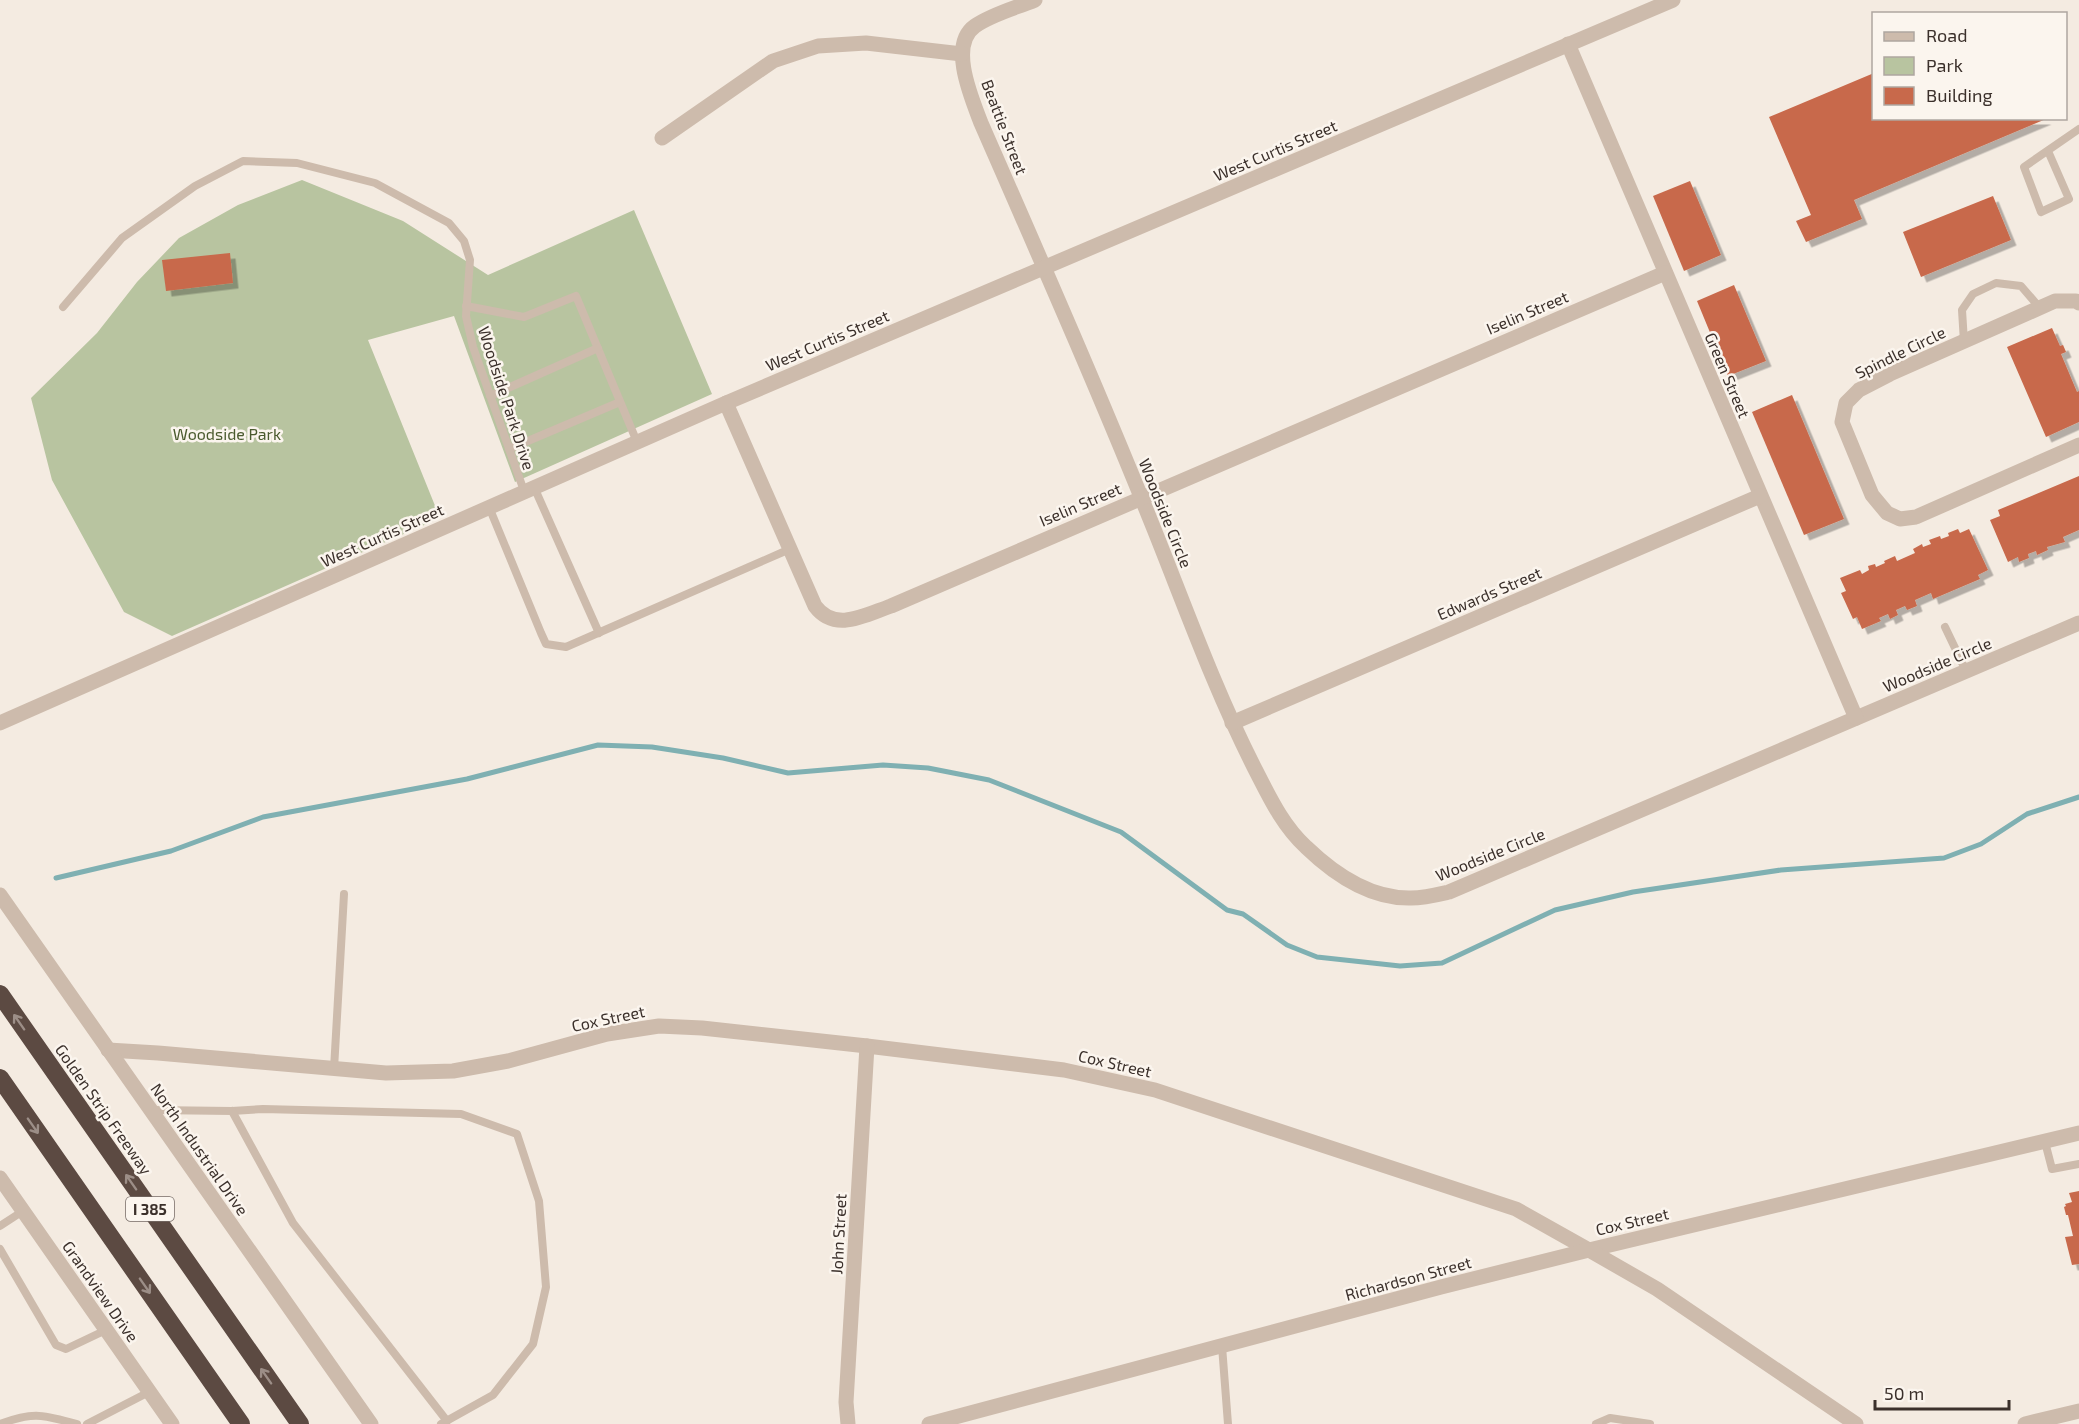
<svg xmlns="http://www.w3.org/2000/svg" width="2079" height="1424" viewBox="0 0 2079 1424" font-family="'Exo 2',sans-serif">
	<defs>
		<filter id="shadow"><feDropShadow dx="5.5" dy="5.5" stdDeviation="0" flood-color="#0004"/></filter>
	</defs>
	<rect width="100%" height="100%" fill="#f4ebe1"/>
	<path fill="#b8c4a0" d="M 302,180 L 403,221 L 488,275 L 634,210 L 712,394 L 515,482 L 454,316 L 368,340 L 440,518 L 172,636 L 124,612 L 52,480 L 31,398 L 97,333 L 137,282 L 179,238 L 238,205 Z"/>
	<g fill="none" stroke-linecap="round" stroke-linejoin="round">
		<path stroke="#7fb0b2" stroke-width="5" d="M 56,878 L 171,851 L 263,817 L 467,779 L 598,745 L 652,747 L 723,758 L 788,773 L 883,765 L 928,768 L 989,780 L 1121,832 L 1227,910 L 1243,914 L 1287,945 L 1317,957 L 1400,966 L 1442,963 L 1555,910 L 1633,892 L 1781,870 L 1944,858 L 1981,844 L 2027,814 L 2079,797"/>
	</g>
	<g fill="#c8694b" filter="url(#shadow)">
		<path d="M 1874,73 L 1874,118 L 2046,119 L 1854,200 L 1862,219 L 1806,242 L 1796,221 L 1811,215 L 1769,117 Z"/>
		<path d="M 1690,181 L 1721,255 L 1684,271 L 1653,196 Z"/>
		<path d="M 1993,196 L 2011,240 L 1921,277 L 1903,232 Z"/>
		<path d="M 230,253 L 233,283 L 166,291 L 162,260 Z"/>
		<path d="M 1734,285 L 1766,361 L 1728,376 L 1697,301 Z"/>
		<path d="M 2052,328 L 2060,346 L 2063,345 L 2066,352 L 2061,354 L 2077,392 L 2079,391 L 2079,422 L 2046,437 L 2007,347 Z"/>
		<path d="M 1792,395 L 1844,519 L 1804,535 L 1752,412 Z"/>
		<path d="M 2079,476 L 2079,530 L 2063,537 L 2065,542 L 2047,547 L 2048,550 L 2037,555 L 2036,551 L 2028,554 L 2029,558 L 2019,562 L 2018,557 L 2008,562 L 1990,520 L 2000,516 L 1998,510 Z"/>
		<path d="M 1958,529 L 1960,533 L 1969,529 L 1988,570 L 1978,575 L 1980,579 L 1933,599 L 1931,593 L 1915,600 L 1917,606 L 1907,610 L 1905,606 L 1896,610 L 1898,615 L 1890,619 L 1888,614 L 1879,618 L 1881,621 L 1862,629 L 1857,617 L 1853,619 L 1841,593 L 1846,591 L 1840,578 L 1860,570 L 1862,574 L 1869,570 L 1868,566 L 1875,564 L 1876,567 L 1885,563 L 1884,561 L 1895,556 L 1897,561 L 1915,553 L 1913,549 L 1922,544 L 1923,547 L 1931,544 L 1929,540 L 1940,536 L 1941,539 L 1949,536 L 1948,533 Z"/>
		<path d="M 2079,1191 L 2079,1264 L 2072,1265 L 2065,1237 L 2073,1236 L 2068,1215 L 2066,1215 L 2064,1207 L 2066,1206 L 2065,1204 L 2072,1202 L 2069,1193 Z"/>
	</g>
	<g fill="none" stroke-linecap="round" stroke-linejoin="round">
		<g stroke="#cdbbac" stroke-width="8">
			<path d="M 2048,151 L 2069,199 L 2041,212 L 2024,167 L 2079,129"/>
			<path d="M 466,306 L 524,317 L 576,296 L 637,442"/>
			<path d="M 63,307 L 122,238 L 195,186 L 243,161 L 297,163 L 375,183 L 449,223 L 464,241 L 470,260 L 466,316 L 473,347 L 524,491"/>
			<path d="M 1964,342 L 1962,310 L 1973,294 L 1996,283 L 2021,286 L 2040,308"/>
			<path d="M 490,396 L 598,348"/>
			<path d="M 509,449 L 620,402"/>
			<path d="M 534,487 L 599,633"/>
			<path d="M 489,507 L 541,633 L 546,644 L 566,647 L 790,549"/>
			<path d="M 1945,627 L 1966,671"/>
			<path d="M 334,1069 L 344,894"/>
			<path d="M 151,1110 L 232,1111 L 263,1109 L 461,1114 L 517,1134 L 539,1201 L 546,1287 L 533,1344 L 493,1395 L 441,1424"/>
			<path d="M 232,1111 L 293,1223 L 447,1421"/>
			<path d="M 2045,1142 L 2052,1169 L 2079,1164"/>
			<path d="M 0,1226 L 23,1211"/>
			<path d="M 0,1249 L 56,1345 L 66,1349 L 106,1330"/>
			<path d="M 1222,1346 L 1228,1424"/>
			<path d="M 0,1424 C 34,1411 43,1415 77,1424"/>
			<path d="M 87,1424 L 149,1392"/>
			<path d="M 1596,1424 L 1610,1418 L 1650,1424"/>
		</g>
		<g stroke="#cdbbac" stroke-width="15">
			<path d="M 1035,0 C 1016,8 992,14 975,26 C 948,45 972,99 981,123 C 1040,258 1099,392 1154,529 C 1186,609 1215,690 1254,767 C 1269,796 1282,825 1306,847 C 1334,874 1371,899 1411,898 C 1424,898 1436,895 1449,892 L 2079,623"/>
			<path d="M 1568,44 L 1856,718"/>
			<path d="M 662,138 L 773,61 L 818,46 L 866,43 L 962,54"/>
			<path d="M 2079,303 L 2076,301 L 2055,301 L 1890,374 L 1859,390 L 1846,403 L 1842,422 L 1872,495 L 1887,513 L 1900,519 L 1916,517 L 2079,445"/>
			<path d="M 726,403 L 815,606 C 835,633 865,615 891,606 L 1665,273"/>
			<path d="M 1232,723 L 1760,496"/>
			<path d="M 108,1050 L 158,1053 L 386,1073 L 453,1071 L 508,1061 L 607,1034 L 659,1026 L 702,1028 L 867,1046 L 1064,1070 L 1155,1090 L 1516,1209 L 1589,1250 L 2079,1133"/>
			<path d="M 848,1424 L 846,1402 L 867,1046"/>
			<path d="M 929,1424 L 1441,1287 L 1589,1250 L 1657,1289 L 1856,1424"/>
			<path d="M 2025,1424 L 2079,1411"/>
		</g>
		<g stroke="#cdbbac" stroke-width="15">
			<path d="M 0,723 L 726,403 L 1673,0"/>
			<path d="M 0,895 L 371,1424"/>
			<path d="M 0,1178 L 172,1424"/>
		</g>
		<g stroke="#5c4a42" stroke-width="18">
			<path d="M 0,994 L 300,1424"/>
			<path d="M 0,1078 L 241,1424"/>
		</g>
	</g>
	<defs><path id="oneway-shaft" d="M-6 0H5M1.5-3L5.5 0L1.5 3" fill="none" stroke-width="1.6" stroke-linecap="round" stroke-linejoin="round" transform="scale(1.5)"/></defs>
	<g stroke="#9c8e87">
		<use href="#oneway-shaft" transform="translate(19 1022) rotate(-125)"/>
		<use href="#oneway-shaft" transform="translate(33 1126) rotate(55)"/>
		<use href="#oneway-shaft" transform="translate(131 1182) rotate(-125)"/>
		<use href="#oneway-shaft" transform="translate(145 1286) rotate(55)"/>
		<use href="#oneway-shaft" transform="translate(266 1376) rotate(-125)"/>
	</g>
	<g text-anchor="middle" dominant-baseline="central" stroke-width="5" stroke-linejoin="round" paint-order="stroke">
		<rect fill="#fbf5ee" stroke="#756b66" stroke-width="1.5" x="126" y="1197" width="48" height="24" rx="4.5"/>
		<g font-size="15" font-weight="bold" fill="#3b302b">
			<text x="150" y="1209">I 385</text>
		</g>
		<g font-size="16" fill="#3b302b" stroke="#fbf5ee">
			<text transform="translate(1005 127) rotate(69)">Beattie Street</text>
			<text transform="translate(1275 150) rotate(-23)">West Curtis Street</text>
			<text transform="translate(1527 312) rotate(-23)">Iselin Street</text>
			<text transform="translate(827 340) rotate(-23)">West Curtis Street</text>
			<text transform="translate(1900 352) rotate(-26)">Spindle Circle</text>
			<text transform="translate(1728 375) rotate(67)">Green Street</text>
			<text transform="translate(507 398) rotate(72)">Woodside Park Drive</text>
			<text transform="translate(1080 504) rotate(-23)">Iselin Street</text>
			<text transform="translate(1166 513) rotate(68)">Woodside Circle</text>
			<text transform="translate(382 535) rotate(-24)">West Curtis Street</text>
			<text transform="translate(1489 593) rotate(-23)">Edwards Street</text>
			<text transform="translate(1937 664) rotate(-23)">Woodside Circle</text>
			<text transform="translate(1490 854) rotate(-22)">Woodside Circle</text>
			<text transform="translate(608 1018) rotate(-12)">Cox Street</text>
			<text transform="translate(1115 1063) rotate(13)">Cox Street</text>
			<text transform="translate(104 1109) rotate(55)">Golden Strip Freeway</text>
			<text transform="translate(200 1149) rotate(55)">North Industrial Drive</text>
			<text transform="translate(1632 1221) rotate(-13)">Cox Street</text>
			<text transform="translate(838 1234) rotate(-87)">John Street</text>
			<text transform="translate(1408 1278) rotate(-15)">Richardson Street</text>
			<text transform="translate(101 1291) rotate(55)">Grandview Drive</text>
		</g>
		<g font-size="16" fill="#4a5a2e" stroke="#fbf5ee">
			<text x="227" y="433">Woodside Park</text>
		</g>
	</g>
	<rect x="1872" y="12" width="195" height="108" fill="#fbf5ee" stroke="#aea6a0" stroke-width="1.5"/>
	<rect x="1884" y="32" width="30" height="9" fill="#cdbbac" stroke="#aea6a0" stroke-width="1.5"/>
	<text x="1926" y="42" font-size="18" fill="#3b302b">Road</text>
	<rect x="1884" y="57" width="30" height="18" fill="#b8c4a0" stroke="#aea6a0" stroke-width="1.5"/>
	<text x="1926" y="72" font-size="18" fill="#3b302b">Park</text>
	<rect x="1884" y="87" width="30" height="18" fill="#c8694b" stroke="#aea6a0" stroke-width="1.5"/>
	<text x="1926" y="102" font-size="18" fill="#3b302b">Building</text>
	<path d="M1875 1400v9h134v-9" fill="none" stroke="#3b302b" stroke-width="3"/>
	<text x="1884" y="1400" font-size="18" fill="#3b302b" stroke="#fbf5ee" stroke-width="4.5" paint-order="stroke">50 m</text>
</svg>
